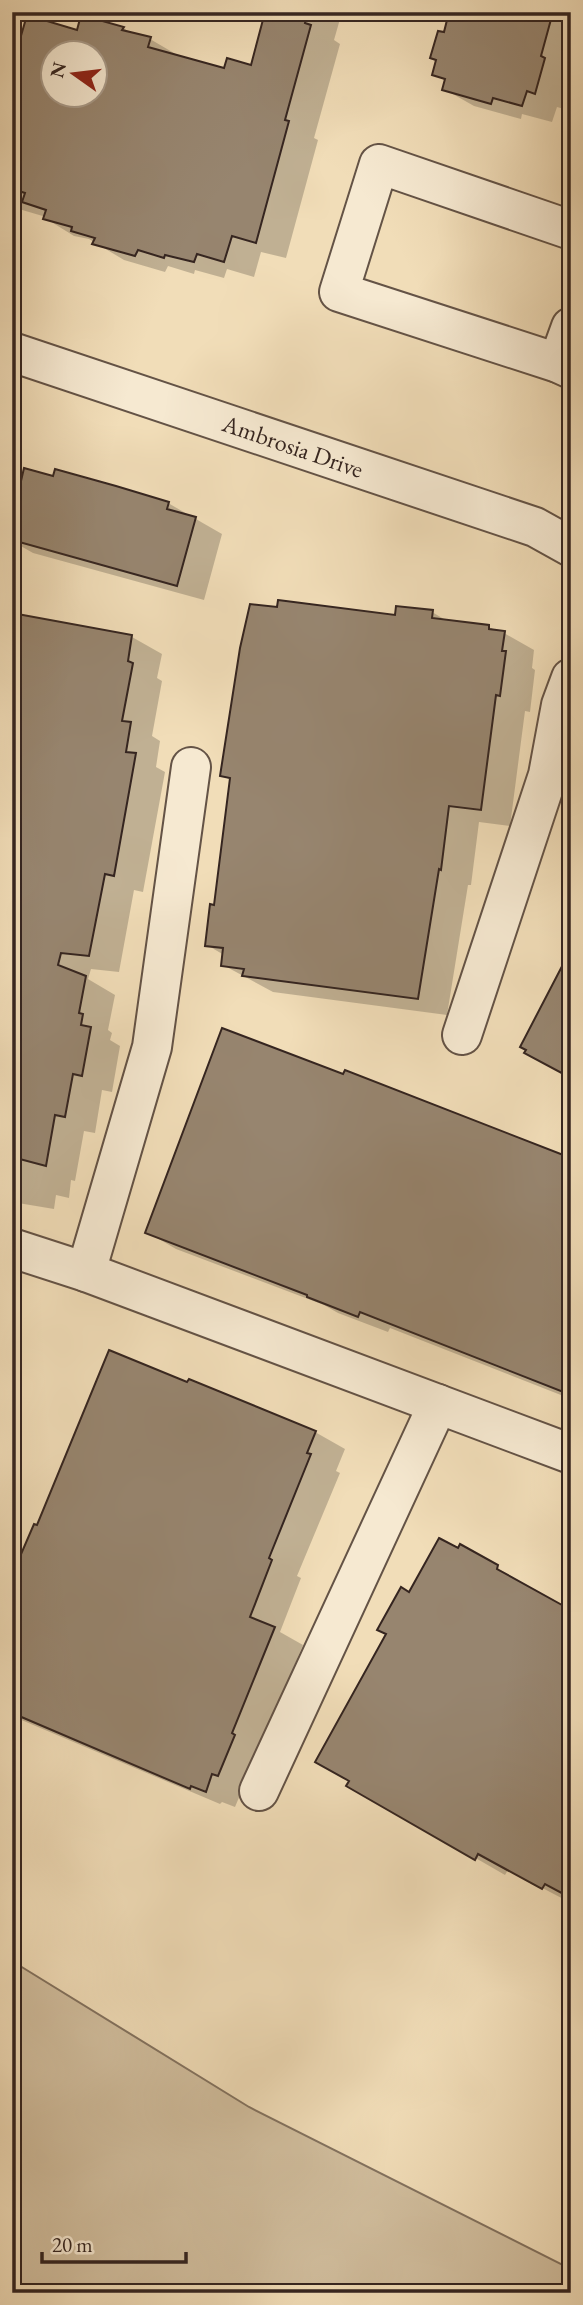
<svg xmlns="http://www.w3.org/2000/svg" width="583" height="2305" viewBox="0 0 583 2305" font-family="'EB Garamond',serif">
	<rect width="100%" height="100%" fill="#f1ddb8"/>
	<filter id="stains"><feTurbulence type="fractalNoise" baseFrequency=".00286" numOctaves="4"/><feColorMatrix values="0 0 0 0 .2 0 0 0 0 .09 0 0 0 0 .02 0 0 0 .5 -.17"/></filter>
	<radialGradient id="worn" r=".72"><stop offset=".6" stop-color="#630" stop-opacity="0"/><stop offset="1" stop-color="#630" stop-opacity=".3"/></radialGradient>
	<path fill="#d1be9e" stroke="#83725f" stroke-width="2" d="M 12,1961 L 249,2107 L 571,2269 L 571,2293 L 12,2293 Z"/>
	<g fill="#0003" fill-rule="evenodd">
		<path d="M 267,12 L 342,12 L 334,40 L 340,44 L 314,138 L 318,140 L 286,258 L 261,252 L 254,277 L 227,269 L 224,278 L 195,270 L 194,274 L 168,266 L 165,272 L 124,260 L 89,239 L 74,236 L 45,218 L 46,217 L 12,207 L 12,54 L 17,56 L 78,32 L 123,28 L 135,35 L 150,39 L 179,56 L 226,71 L 252,67 ZM 52,52 L 94,52 L 94,94 L 52,94 Z"/>
		<path d="M 451,12 L 571,12 L 571,88 L 564,109 L 557,107 L 552,122 L 522,114 L 521,119 L 474,106 L 444,89 L 446,81 L 434,74 Z"/>
		<path d="M 12,489 L 168,503 L 222,534 L 204,600 L 33,553 L 12,541 Z"/>
		<path d="M 432,612 L 449,622 L 488,627 L 504,633 L 534,650 L 532,668 L 535,670 L 530,712 L 525,711 L 510,826 L 479,822 L 471,885 L 468,885 L 447,1015 L 273,992 L 223,965 L 224,955 L 207,945 L 216,906 L 232,781 L 222,775 L 396,617 Z"/>
		<path d="M 12,615 L 132,637 L 162,654 L 157,678 L 162,681 L 152,736 L 160,741 L 156,767 L 165,772 L 143,892 L 134,890 L 119,972 L 91,969 L 88,979 L 115,995 L 108,1030 L 112,1033 L 110,1040 L 120,1046 L 112,1092 L 102,1090 L 95,1133 L 84,1131 L 75,1181 L 71,1180 L 69,1198 L 56,1195 L 54,1209 L 12,1202 Z"/>
		<path d="M 571,1159 L 571,1399 L 390,1328 L 388,1332 L 338,1313 L 324,1305 L 176,1249 L 147,1232 Z"/>
		<path d="M 315,1432 L 345,1449 L 336,1471 L 340,1473 L 297,1576 L 301,1578 L 280,1632 L 303,1645 L 235,1807 L 222,1802 L 220,1804 L 12,1716 L 12,1583 L 38,1527 Z"/>
		<path d="M 461,1546 L 571,1612 L 571,1903 L 508,1870 L 505,1875 L 349,1785 L 410,1594 Z"/>
	</g>
	<g fill="#97856f" stroke="#352520" stroke-width="2" fill-rule="evenodd">
		<path d="M 265,12 L 308,12 L 305,23 L 311,25 L 285,120 L 289,121 L 256,243 L 232,236 L 224,262 L 197,254 L 194,262 L 165,255 L 164,258 L 138,250 L 135,256 L 92,244 L 95,238 L 71,231 L 72,227 L 43,219 L 46,210 L 22,202 L 25,193 L 12,189 L 12,67 L 27,15 L 77,30 L 81,15 L 124,27 L 122,30 L 151,37 L 148,47 L 224,68 L 227,58 L 251,65 ZM 52,52 L 94,52 L 94,94 L 52,94 Z"/>
		<path d="M 449,12 L 553,12 L 541,56 L 545,58 L 535,94 L 527,91 L 522,106 L 493,98 L 491,104 L 442,90 L 445,79 L 432,75 L 436,60 L 430,58 L 438,31 L 444,32 Z"/>
		<path d="M 24,468 L 53,476 L 55,469 L 116,486 L 169,502 L 167,509 L 196,517 L 177,586 L 12,540 L 12,479 L 21,481 Z"/>
		<path d="M 278,600 L 395,615 L 396,606 L 433,610 L 432,618 L 489,625 L 489,629 L 505,631 L 502,651 L 506,651 L 500,696 L 496,695 L 481,810 L 449,806 L 441,870 L 439,869 L 418,999 L 242,976 L 244,969 L 221,966 L 223,948 L 205,946 L 210,904 L 214,905 L 230,778 L 220,776 L 240,648 L 250,604 L 277,607 Z"/>
		<path d="M 12,613 L 132,635 L 128,661 L 133,663 L 122,721 L 131,722 L 126,752 L 136,753 L 114,876 L 105,874 L 89,956 L 61,953 L 58,965 L 86,976 L 79,1013 L 83,1014 L 81,1025 L 91,1027 L 82,1076 L 73,1074 L 65,1117 L 55,1115 L 46,1166 L 12,1157 Z"/>
		<path d="M 571,949 L 571,1078 L 524,1053 L 526,1050 L 520,1047 Z"/>
		<path d="M 222,1028 L 343,1074 L 345,1070 L 571,1158 L 571,1395 L 360,1312 L 358,1317 L 307,1297 L 307,1295 L 145,1233 Z"/>
		<path d="M 109,1350 L 187,1382 L 189,1379 L 316,1431 L 307,1453 L 311,1454 L 269,1558 L 272,1560 L 250,1617 L 275,1627 L 232,1733 L 235,1735 L 218,1776 L 212,1774 L 206,1792 L 191,1786 L 190,1789 L 12,1713 L 12,1575 L 34,1524 L 37,1525 Z"/>
		<path d="M 439,1538 L 458,1548 L 460,1544 L 498,1565 L 497,1569 L 571,1610 L 571,1898 L 545,1884 L 542,1889 L 478,1854 L 475,1860 L 346,1786 L 349,1781 L 315,1762 L 386,1634 L 377,1630 L 401,1587 L 409,1592 Z"/>
	</g>
	<g fill="none" stroke-linecap="round" stroke-linejoin="round">
		<g stroke="#645346" stroke-width="42">
			<g id="minor">
				<path d="M 571,230 L 379,164 L 339,292 L 558,363 L 571,369"/>
				<path d="M 12,352 L 535,527 L 571,547"/>
				<path d="M 558,363 L 571,327"/>
				<path d="M 462,1035 L 548,775 L 561,705 L 571,678"/>
				<path d="M 12,1248 L 86,1272 L 571,1454"/>
				<path d="M 86,1272 L 152,1047 L 191,767"/>
				<path d="M 259,1791 L 438,1404"/>
			</g>
		</g>
		<use href="#minor" stroke="#f6e9d1" stroke-width="38"/>
	</g>
	<g text-anchor="middle" dominant-baseline="central" stroke-width="5" stroke-linejoin="round" paint-order="stroke">
		<g font-size="24" fill="#352520" stroke="#f6e9d1">
			<text transform="translate(293 446) rotate(19)">Ambrosia Drive</text>
		</g>
	</g>
	<rect width="583" height="2305" fill="none" stroke="#f1ddb8" stroke-width="42"/>
	<rect x="14" y="14" width="555" height="2277" fill="none" stroke="#352520" stroke-width="3.5"/>
	<rect x="21" y="21" width="541" height="2263" fill="none" stroke="#352520" stroke-width="2"/>
	<g transform="translate(74 74) rotate(284)"><circle r="33" fill="#f6e9d1" stroke="#a99b8a" stroke-width="2"/>
	<path d="M0-5L12 26L0 18L-12 26Z" fill="#8f2418"/>
	<text y="-10" font-size="19" font-weight="bold" text-anchor="middle" fill="#352520">N</text>
	</g>
	<path d="M42 2252v10h144v-10" fill="none" stroke="#352520" stroke-width="3.5"/>
	<text x="52" y="2252" font-size="21" fill="#352520" stroke="#f6e9d1" stroke-width="5" paint-order="stroke">20 m</text>
	<rect width="100%" height="100%" filter="url(#stains)"/>
	<rect width="100%" height="100%" fill="url(#worn)"/>
</svg>
